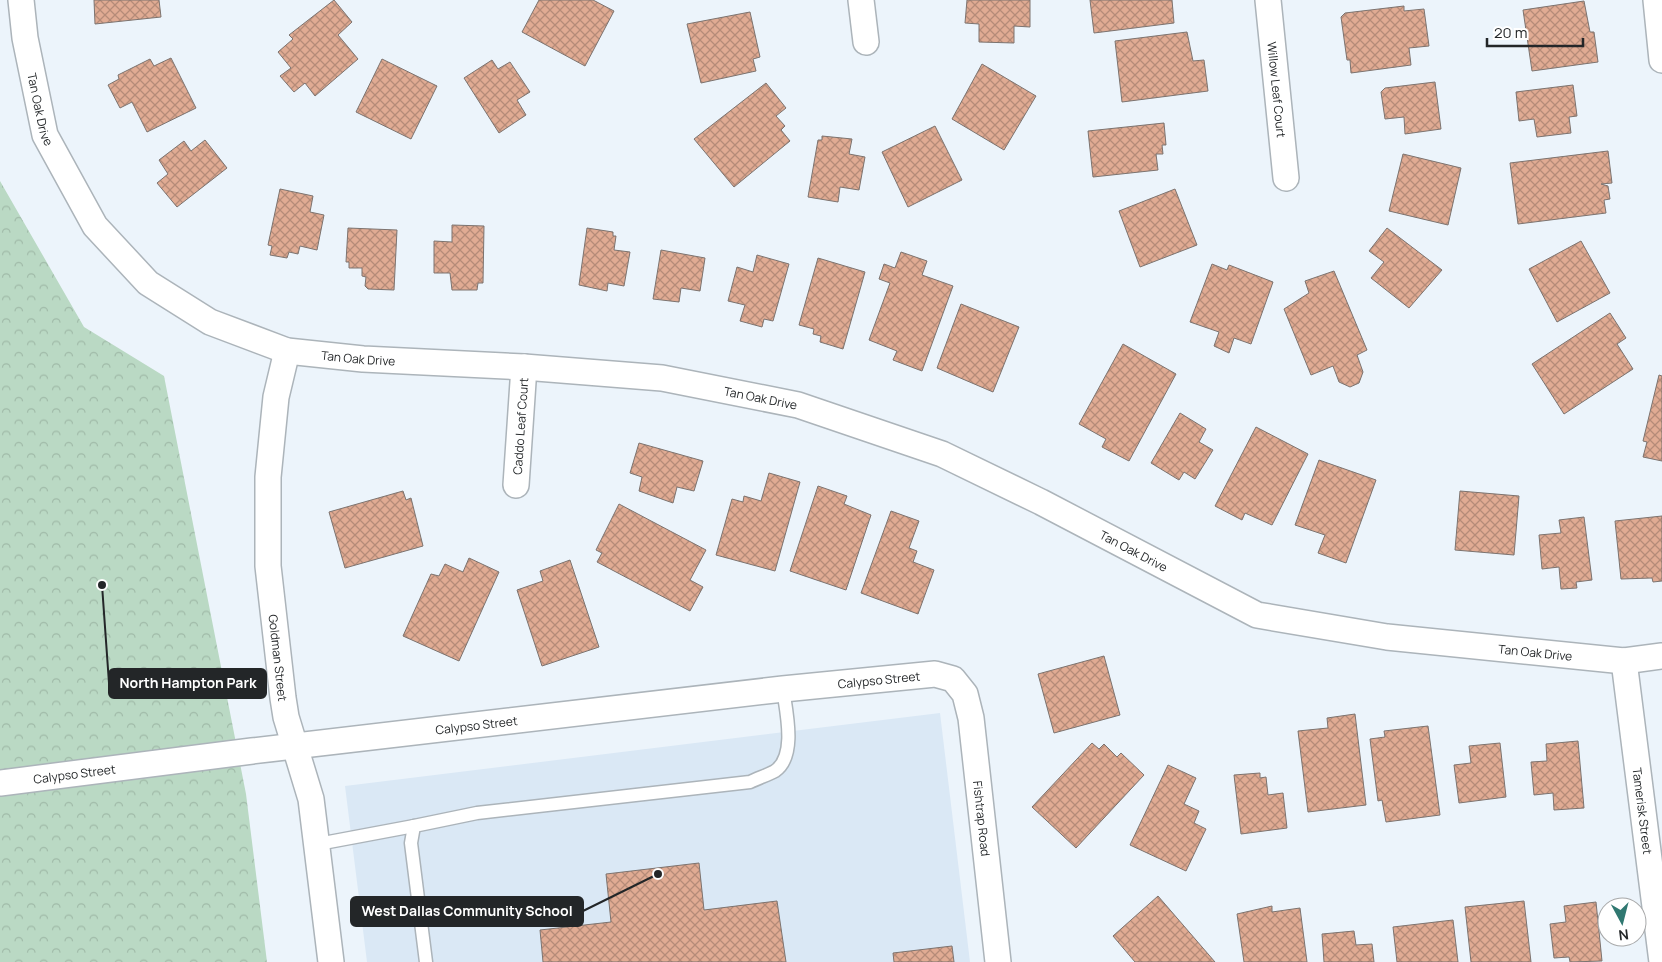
<svg xmlns="http://www.w3.org/2000/svg" width="1662" height="962" viewBox="0 0 1662 962" font-family="Manrope,sans-serif">
	<defs>
		<pattern id="park-crowns" width="20" height="18" patternUnits="userSpaceOnUse" patternTransform="scale(1.25)"><rect width="20" height="18" fill="#bad9c4"/><path d="M2 6a3 3 0 1 1 6 0M12 15a3 3 0 1 1 6 0" fill="none" stroke="#a0baa8"/></pattern>
		<pattern id="building-cross-hatch" width="8" height="8" patternUnits="userSpaceOnUse" patternTransform="scale(1.25)"><rect width="8" height="8" fill="#e0ab93"/><path d="M0 0l8 8M0 8l8-8" fill="none" stroke="#b58b78"/></pattern>
	</defs>
	<rect width="100%" height="100%" fill="#ecf4fb"/>
	<path fill="#dae8f5" d="M 940,713 L 970,962 L 367,962 L 345,786 Z"/>
	<path fill="url(#park-crowns)" d="M 0,181 L 84,327 L 164,376 L 246,794 L 267,962 L 0,962 Z"/>
	<g fill="url(#building-cross-hatch)" stroke="#7c736f">
		<path d="M 94,0 L 159,0 L 161,17 L 95,24 Z"/>
		<path d="M 334,0 L 352,22 L 338,35 L 358,59 L 315,96 L 305,83 L 294,92 L 280,76 L 291,68 L 278,52 L 293,39 L 289,35 Z"/>
		<path d="M 539,0 L 593,0 L 614,11 L 585,66 L 522,32 Z"/>
		<path d="M 967,0 L 1030,0 L 1030,27 L 1014,26 L 1014,43 L 979,42 L 979,24 L 965,23 Z"/>
		<path d="M 1090,0 L 1172,0 L 1174,23 L 1094,33 Z"/>
		<path d="M 1584,1 L 1590,32 L 1594,32 L 1598,62 L 1532,71 L 1523,10 Z"/>
		<path d="M 1404,6 L 1404,11 L 1424,9 L 1429,46 L 1409,48 L 1411,65 L 1351,73 L 1350,60 L 1347,60 L 1341,17 L 1345,13 Z"/>
		<path d="M 750,12 L 760,57 L 753,59 L 756,71 L 701,83 L 687,24 Z"/>
		<path d="M 1187,32 L 1193,61 L 1204,60 L 1208,91 L 1122,102 L 1115,41 Z"/>
		<path d="M 171,58 L 196,108 L 147,132 L 132,102 L 120,108 L 108,85 L 119,79 L 118,75 L 150,59 L 154,66 Z"/>
		<path d="M 382,59 L 437,86 L 411,139 L 356,112 Z"/>
		<path d="M 492,60 L 498,69 L 510,62 L 530,92 L 517,100 L 526,115 L 499,133 L 464,78 Z"/>
		<path d="M 982,64 L 1036,96 L 1004,150 L 952,119 Z"/>
		<path d="M 1435,82 L 1441,129 L 1405,134 L 1404,117 L 1385,119 L 1381,92 L 1385,88 Z"/>
		<path d="M 766,83 L 786,108 L 776,116 L 785,126 L 781,130 L 790,141 L 734,187 L 694,139 Z"/>
		<path d="M 1573,85 L 1577,116 L 1569,117 L 1571,133 L 1537,137 L 1534,119 L 1519,121 L 1516,92 Z"/>
		<path d="M 1164,123 L 1166,145 L 1162,145 L 1163,154 L 1156,154 L 1158,170 L 1093,177 L 1088,131 Z"/>
		<path d="M 935,126 L 962,180 L 908,207 L 882,152 Z"/>
		<path d="M 822,136 L 852,139 L 849,154 L 865,157 L 859,190 L 840,187 L 838,202 L 808,197 L 818,140 L 822,140 Z"/>
		<path d="M 205,140 L 227,168 L 177,207 L 157,183 L 168,174 L 159,160 L 184,141 L 191,151 Z"/>
		<path d="M 1608,151 L 1612,183 L 1601,184 L 1608,186 L 1610,199 L 1604,200 L 1606,213 L 1518,224 L 1510,163 Z"/>
		<path d="M 1403,154 L 1461,168 L 1448,225 L 1389,211 Z"/>
		<path d="M 280,189 L 313,196 L 310,212 L 324,215 L 317,250 L 300,246 L 298,254 L 289,252 L 287,258 L 270,255 L 272,246 L 268,245 Z"/>
		<path d="M 1175,189 L 1197,245 L 1140,267 L 1119,211 Z"/>
		<path d="M 452,225 L 484,226 L 483,283 L 478,283 L 477,290 L 452,290 L 450,273 L 434,273 L 434,241 L 452,242 Z"/>
		<path d="M 348,228 L 397,230 L 394,290 L 368,289 L 365,286 L 366,277 L 362,276 L 362,268 L 349,268 L 349,262 L 346,262 Z"/>
		<path d="M 587,228 L 613,232 L 613,236 L 616,236 L 614,250 L 630,252 L 624,286 L 608,283 L 607,291 L 579,285 Z"/>
		<path d="M 1387,228 L 1442,270 L 1409,308 L 1371,278 L 1384,262 L 1369,251 Z"/>
		<path d="M 1581,241 L 1610,293 L 1557,322 L 1529,269 Z"/>
		<path d="M 661,250 L 705,258 L 700,291 L 681,288 L 679,302 L 653,299 Z"/>
		<path d="M 901,252 L 927,261 L 922,275 L 953,286 L 922,371 L 893,360 L 897,351 L 869,340 L 890,283 L 879,279 L 884,264 L 895,268 Z"/>
		<path d="M 757,255 L 789,264 L 773,321 L 764,319 L 762,327 L 740,321 L 745,305 L 728,301 L 737,267 L 753,272 Z"/>
		<path d="M 818,258 L 865,272 L 843,349 L 820,342 L 821,336 L 813,334 L 814,329 L 799,325 Z"/>
		<path d="M 1212,264 L 1227,270 L 1229,265 L 1273,282 L 1251,344 L 1234,338 L 1229,353 L 1214,346 L 1219,332 L 1190,322 Z"/>
		<path d="M 1334,271 L 1367,350 L 1357,355 L 1363,372 L 1359,383 L 1350,387 L 1339,382 L 1333,366 L 1311,375 L 1284,309 L 1309,293 L 1305,281 Z"/>
		<path d="M 961,304 L 1019,327 L 993,392 L 937,368 Z"/>
		<path d="M 1610,313 L 1626,338 L 1617,344 L 1633,369 L 1564,414 L 1532,364 Z"/>
		<path d="M 1123,344 L 1176,374 L 1129,461 L 1102,447 L 1106,439 L 1079,424 Z"/>
		<path d="M 1659,375 L 1662,376 L 1662,461 L 1643,457 L 1647,442 L 1643,441 Z"/>
		<path d="M 1180,413 L 1206,429 L 1199,442 L 1213,450 L 1195,479 L 1184,472 L 1179,480 L 1151,463 Z"/>
		<path d="M 1256,427 L 1308,454 L 1272,525 L 1245,513 L 1242,520 L 1215,506 Z"/>
		<path d="M 639,443 L 703,461 L 694,491 L 677,487 L 673,503 L 639,491 L 642,477 L 630,473 Z"/>
		<path d="M 1319,460 L 1376,480 L 1346,563 L 1318,553 L 1325,535 L 1295,525 Z"/>
		<path d="M 769,473 L 800,482 L 775,571 L 716,555 L 732,499 L 743,502 L 744,496 L 761,501 Z"/>
		<path d="M 818,486 L 847,496 L 844,504 L 871,515 L 846,590 L 790,571 Z"/>
		<path d="M 403,491 L 406,500 L 411,498 L 423,546 L 345,568 L 329,512 Z"/>
		<path d="M 1460,491 L 1519,496 L 1514,555 L 1455,550 Z"/>
		<path d="M 619,504 L 706,550 L 690,580 L 703,587 L 690,611 L 597,562 L 602,553 L 596,550 Z"/>
		<path d="M 891,511 L 919,521 L 909,548 L 917,551 L 913,562 L 934,570 L 918,614 L 861,593 Z"/>
		<path d="M 1662,516 L 1662,581 L 1653,582 L 1652,578 L 1621,579 L 1615,521 Z"/>
		<path d="M 1584,517 L 1592,580 L 1576,582 L 1577,588 L 1561,589 L 1559,567 L 1542,569 L 1539,535 L 1561,533 L 1559,520 Z"/>
		<path d="M 469,558 L 499,572 L 459,661 L 403,636 L 431,574 L 439,576 L 445,564 L 463,572 Z"/>
		<path d="M 570,560 L 599,647 L 542,666 L 517,590 L 543,581 L 540,571 Z"/>
		<path d="M 1104,656 L 1120,715 L 1054,733 L 1038,674 Z"/>
		<path d="M 1355,714 L 1366,805 L 1308,812 L 1298,731 L 1328,728 L 1327,718 Z"/>
		<path d="M 1428,726 L 1440,815 L 1386,822 L 1382,800 L 1378,801 L 1370,739 L 1385,737 L 1384,731 Z"/>
		<path d="M 1578,741 L 1584,808 L 1554,810 L 1553,793 L 1534,795 L 1531,762 L 1547,761 L 1546,744 Z"/>
		<path d="M 1092,743 L 1099,749 L 1104,744 L 1117,757 L 1121,753 L 1144,775 L 1076,848 L 1032,807 Z"/>
		<path d="M 1500,743 L 1506,797 L 1459,803 L 1454,765 L 1471,763 L 1469,746 Z"/>
		<path d="M 1168,765 L 1196,778 L 1184,804 L 1199,811 L 1194,823 L 1206,829 L 1186,871 L 1130,845 Z"/>
		<path d="M 1260,773 L 1260,778 L 1266,777 L 1268,795 L 1283,793 L 1287,828 L 1241,834 L 1234,775 Z"/>
		<path d="M 699,863 L 704,910 L 777,901 L 786,962 L 543,962 L 540,930 L 611,922 L 606,874 Z"/>
		<path d="M 1158,896 L 1215,962 L 1135,962 L 1113,936 Z"/>
		<path d="M 1524,901 L 1531,962 L 1471,962 L 1465,907 Z"/>
		<path d="M 1596,902 L 1602,961 L 1570,962 L 1569,957 L 1554,958 L 1550,924 L 1566,922 L 1564,906 Z"/>
		<path d="M 1272,906 L 1272,912 L 1300,908 L 1307,962 L 1244,962 L 1237,914 Z"/>
		<path d="M 1453,920 L 1458,962 L 1397,962 L 1393,927 Z"/>
		<path d="M 1354,931 L 1356,945 L 1372,944 L 1374,962 L 1324,962 L 1322,934 Z"/>
		<path d="M 952,946 L 954,962 L 894,962 L 893,953 Z"/>
	</g>
	<g fill="none" stroke-linecap="round" stroke-linejoin="round">
		<g stroke="#acb4ba" stroke-width="15">
			<g id="lane">
				<path d="M 318,844 L 414,826"/>
				<path d="M 426,962 L 411,843 L 414,826 L 477,813 L 750,782 C 758,778 768,775 775,771 C 797,756 786,711 783,689"/>
			</g>
		</g>
		<g stroke="#acb4ba" stroke-width="28">
			<g id="street">
				<path id="s1" d="M 21,0 L 25,38 L 45,135 L 95,226 L 148,283 L 210,322 L 287,351 L 363,359 L 524,367 L 662,378 L 798,405 L 942,454 L 1041,502 L 1257,615 L 1387,637 L 1624,661 L 1662,656"/>
				<path d="M 861,0 L 866,42"/>
				<path id="s2" d="M 1268,0 L 1286,178"/>
				<path d="M 1656,0 L 1662,60"/>
				<path id="s3" d="M 287,351 L 276,397 L 268,477 L 268,566 L 283,698 L 286,717 L 311,799 L 331,962"/>
				<path id="s4" d="M 516,485 L 524,367"/>
				<path id="s5" d="M 1624,661 L 1662,962"/>
				<path id="s6" d="M 0,783 L 252,751 L 783,689 L 935,674 L 953,679 L 965,694 L 971,718 L 998,962"/>
			</g>
		</g>
		<use href="#lane" stroke="#fff" stroke-width="12"/>
		<use href="#street" stroke="#fff" stroke-width="25"/>
	</g>
	<g text-anchor="middle" dominant-baseline="central" stroke-width="4" stroke-linejoin="round" paint-order="stroke">
		<g font-size="12" fill="#232628" stroke="#fff">
			<text stroke="none"><textPath href="#s2" startOffset="90">Willow Leaf Court</textPath></text>
			<text stroke="none"><textPath href="#s1" startOffset="111">Tan Oak Drive</textPath></text>
			<text stroke="none"><textPath href="#s1" startOffset="546">Tan Oak Drive</textPath></text>
			<text stroke="none"><textPath href="#s1" startOffset="951">Tan Oak Drive</textPath></text>
			<text stroke="none"><textPath href="#s4" startOffset="59">Caddo Leaf Court</textPath></text>
			<text stroke="none"><textPath href="#s1" startOffset="1356">Tan Oak Drive</textPath></text>
			<text stroke="none"><textPath href="#s1" startOffset="1776">Tan Oak Drive</textPath></text>
			<text stroke="none"><textPath href="#s3" startOffset="309">Goldman Street</textPath></text>
			<text stroke="none"><textPath href="#s6" startOffset="885">Calypso Street</textPath></text>
			<text stroke="none"><textPath href="#s6" startOffset="480">Calypso Street</textPath></text>
			<text stroke="none"><textPath href="#s6" startOffset="75">Calypso Street</textPath></text>
			<text stroke="none"><textPath href="#s5" startOffset="151">Tamerisk Street</textPath></text>
			<text stroke="none"><textPath href="#s6" startOffset="1105">Fishtrap Road</textPath></text>
		</g>
	</g>
	<path fill="none" stroke="#232628" stroke-width="2" d="M102 585L109 683M658 874L583 911"/>
	<g fill="#232628" stroke="#fff" stroke-width="2">
		<circle cx="102" cy="585" r="5"/>
		<circle cx="658" cy="874" r="5"/>
	</g>
	<g fill="#232628" stroke="#232628" stroke-width="2">
		<rect x="109" y="669" width="157" height="29" rx="5"/>
		<rect x="351" y="897" width="232" height="29" rx="5"/>
	</g>
	<g font-size="14" text-anchor="middle" font-weight="bold" fill="#fff">
		<text x="188" y="688">North Hampton Park</text>
		<text x="467" y="916">West Dallas Community School</text>
	</g>
	<g transform="translate(1622 922) rotate(173)"><circle r="24" fill="#ffffff" stroke="#a7a8a9"/>
	<path d="M0-4L9 19L0 12L-9 19Z" fill="#307871"/>
	<text y="-8" font-size="14" font-weight="bold" text-anchor="middle" fill="#232628">N</text>
	</g>
	<path d="M1487 38v8h96v-8" fill="none" stroke="#232628" stroke-width="2.5"/>
	<text x="1494" y="38" font-size="15" fill="#232628" stroke="#ffffff" stroke-width="4" paint-order="stroke">20 m</text>
</svg>
